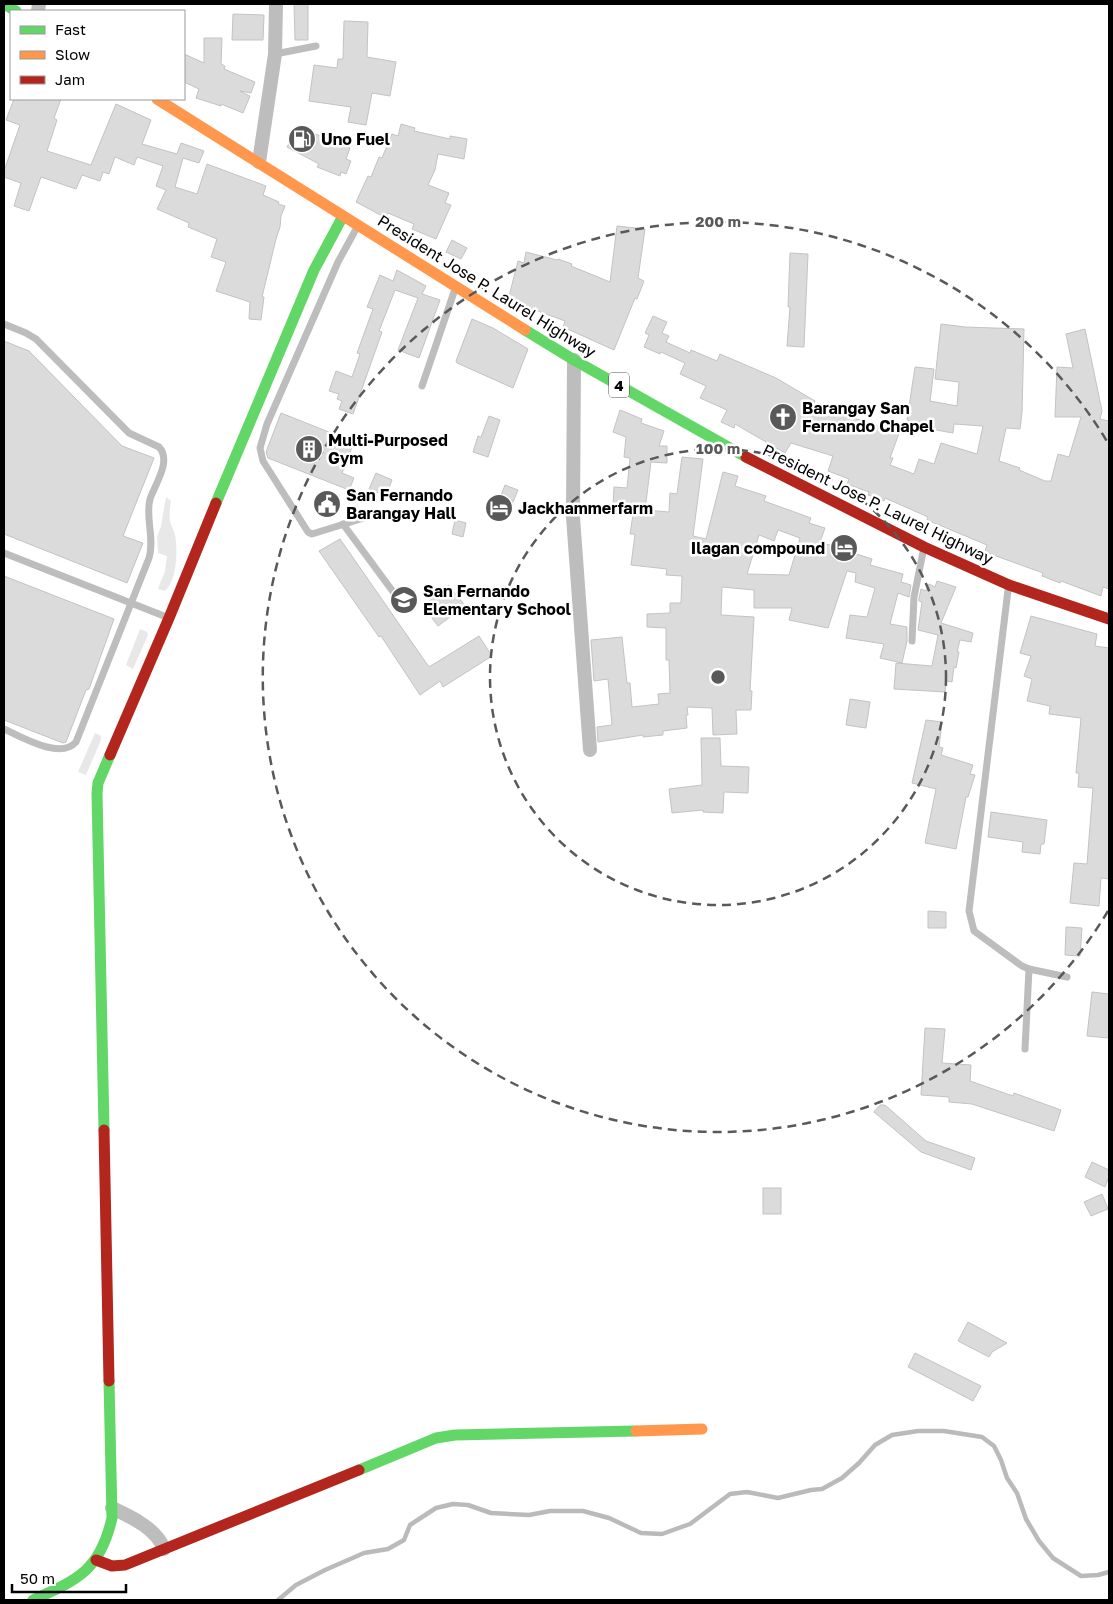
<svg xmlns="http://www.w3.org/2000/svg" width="1113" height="1604" viewBox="0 0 1113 1604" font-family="'Golos Text',sans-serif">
	<rect width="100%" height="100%" fill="#fff"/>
	<g fill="#e8e8e8">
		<path d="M 166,497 L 171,501 C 170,507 169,514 170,521 C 171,526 174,530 175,535 C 178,551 177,580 165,591 L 158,589 L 165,571 L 167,556 L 158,553 L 157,537 L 161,526 Z"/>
		<path d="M 140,629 L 147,632 L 148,635 L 133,669 L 126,665 Z"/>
		<path d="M 95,733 L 101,736 L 101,740 L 86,775 L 78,772 Z"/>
	</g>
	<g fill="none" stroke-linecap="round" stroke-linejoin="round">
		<path stroke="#bababa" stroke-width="4.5" d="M 278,1600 L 296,1585 L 325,1570 L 364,1553 L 388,1549 L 404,1540 L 410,1525 L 436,1508 L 453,1504 L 468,1505 L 491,1513 L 529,1515 L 550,1511 L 583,1511 L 609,1518 L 641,1533 L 662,1534 L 690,1524 L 730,1494 L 747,1492 L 778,1498 L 811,1490 L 822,1489 L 842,1478 L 859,1463 L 875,1445 L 892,1435 L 918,1431 L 944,1431 L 982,1437 L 994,1446 L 1001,1460 L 1007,1478 L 1017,1493 L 1026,1519 L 1039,1541 L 1053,1558 L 1081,1576 L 1098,1575 L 1109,1572"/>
	</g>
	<g fill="#dbdbdb" stroke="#c3c3c3" fill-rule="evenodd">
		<path d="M 294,4 L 308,4 L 308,40 L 295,40 Z"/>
		<path d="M 233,14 L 264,15 L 263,40 L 232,40 Z"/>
		<path d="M 344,21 L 368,22 L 367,57 L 396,62 L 390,96 L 372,93 L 366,125 L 348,122 L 351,107 L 309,101 L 314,65 L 337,68 L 338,59 L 343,59 Z"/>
		<path d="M 204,38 L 222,38 L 221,64 L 225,66 L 224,69 L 255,82 L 251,93 L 240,91 L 250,96 L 243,113 L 221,104 L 221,106 L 196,98 L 199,89 L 184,82 L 184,54 L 204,63 Z"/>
		<path d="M 14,99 L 61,99 L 54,118 L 57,120 L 47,151 L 91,165 L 116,104 L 151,120 L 142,144 L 177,154 L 181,143 L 204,151 L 199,163 L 183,158 L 175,187 L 197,194 L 207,164 L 266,186 L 263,195 L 279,202 L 278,204 L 285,206 L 281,216 L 280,227 L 276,239 L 262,297 L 264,297 L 261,320 L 249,319 L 250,302 L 216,291 L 226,262 L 211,257 L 217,239 L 188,227 L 189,223 L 157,209 L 166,190 L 156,186 L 163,166 L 137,157 L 134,165 L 115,157 L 109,174 L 103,172 L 100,181 L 82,175 L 76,189 L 41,177 L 29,211 L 14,206 L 21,183 L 4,177 L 4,171 L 20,125 L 6,120 Z"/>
		<path d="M 401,124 L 415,128 L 414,131 L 450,139 L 450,136 L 467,139 L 464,159 L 438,154 L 435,170 L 428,185 L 449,193 L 445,203 L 451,205 L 436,239 L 412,229 L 414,224 L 388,213 L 386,218 L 356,202 L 368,176 L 371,177 L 379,157 L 382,158 L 392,134 L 398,136 Z"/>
		<path d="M 298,127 L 350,148 L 346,159 L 351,161 L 346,174 L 341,172 L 340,176 L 317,167 L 319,164 L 287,147 Z"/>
		<path d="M 617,226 L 645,229 L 638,278 L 644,281 L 637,299 L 635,298 L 614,350 L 563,327 L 565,321 L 508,300 L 518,261 L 524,263 L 526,252 L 557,260 L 558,259 L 572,264 L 571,266 L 610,282 Z"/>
		<path d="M 452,240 L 467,248 L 461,259 L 446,252 Z"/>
		<path d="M 790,253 L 808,254 L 804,347 L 787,346 L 790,307 L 788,307 Z"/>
		<path d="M 397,270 L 426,286 L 422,294 L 440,300 L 419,358 L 398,350 L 418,298 L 395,290 L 379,331 L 382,332 L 353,414 L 339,409 L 342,401 L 337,399 L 339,394 L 329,391 L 336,371 L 352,377 L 360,354 L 357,353 L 373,309 L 367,307 L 380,275 L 393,281 Z"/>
		<path d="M 653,316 L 667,322 L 662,333 L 669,336 L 666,342 L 690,353 L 691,350 L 717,361 L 720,354 L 776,378 L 815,401 L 813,405 L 882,427 L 884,421 L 901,428 L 890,458 L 893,458 L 890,465 L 914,474 L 919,459 L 934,464 L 941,443 L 977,454 L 983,426 L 954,424 L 953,433 L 930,429 L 931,424 L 907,420 L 915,367 L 934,369 L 930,401 L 957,406 L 959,382 L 935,379 L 941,324 L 965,327 L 1024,329 L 1022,413 L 1020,429 L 1006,428 L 999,461 L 1020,468 L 1019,470 L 1045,481 L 1051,481 L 1058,454 L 1069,457 L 1081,417 L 1055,417 L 1057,367 L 1073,368 L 1066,334 L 1085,329 L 1102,411 L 1100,419 L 1109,421 L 1109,589 L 1103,587 L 1101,596 L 1061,581 L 1060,583 L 1042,576 L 1043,573 L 985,552 L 987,545 L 927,520 L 928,517 L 885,498 L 884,501 L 868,495 L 869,492 L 847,484 L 849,479 L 828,471 L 833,456 L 791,443 L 785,453 L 735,424 L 734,428 L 721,422 L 727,410 L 700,398 L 706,386 L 680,374 L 685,363 L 661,352 L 660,354 L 644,347 L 649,335 L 645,333 Z"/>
		<path d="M 472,319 L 493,328 L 528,349 L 513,388 L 457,363 L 456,361 Z"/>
		<path d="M 4,341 L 29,351 L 122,446 L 154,458 L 123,536 L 143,543 L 127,583 L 4,534 Z"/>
		<path d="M 620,410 L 642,419 L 641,423 L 664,431 L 659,446 L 667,446 L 667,463 L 651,462 L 645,510 L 669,512 L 670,493 L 677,494 L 682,457 L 703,459 L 693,536 L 706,539 L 723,472 L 738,476 L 735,486 L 766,496 L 764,501 L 811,518 L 809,523 L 825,528 L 820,542 L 872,559 L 870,565 L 903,574 L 901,582 L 911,585 L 909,597 L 898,593 L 890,624 L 907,627 L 907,641 L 902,663 L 880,658 L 884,644 L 846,638 L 850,615 L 867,617 L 875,588 L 855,582 L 856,573 L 847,571 L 828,628 L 789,620 L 792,608 L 754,608 L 754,590 L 722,587 L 721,615 L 754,617 L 750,691 L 752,691 L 751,710 L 736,710 L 737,734 L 713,735 L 712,708 L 687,707 L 688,715 L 686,715 L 687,728 L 663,731 L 663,735 L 643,737 L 643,735 L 598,742 L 597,727 L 612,725 L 608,679 L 594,681 L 591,640 L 622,637 L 627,683 L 630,683 L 632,707 L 659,704 L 658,694 L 670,693 L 669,660 L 666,660 L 666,628 L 647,627 L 647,614 L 670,613 L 670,603 L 681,603 L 682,576 L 666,575 L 667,569 L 631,565 L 635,534 L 630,534 L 634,508 L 613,505 L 614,487 L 627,488 L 630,458 L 624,457 L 626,437 L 613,432 ZM 778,530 L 800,538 L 789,575 L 747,574 L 759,535 L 774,541 Z"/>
		<path d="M 281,413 L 354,442 L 342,473 L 354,478 L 349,490 L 268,458 L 266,452 Z"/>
		<path d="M 489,416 L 500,420 L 488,457 L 473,452 L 478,436 L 481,437 Z"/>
		<path d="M 376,473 L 392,480 L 386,496 L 369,489 Z"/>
		<path d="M 505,485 L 518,490 L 513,502 L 500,498 Z"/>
		<path d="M 455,520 L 466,523 L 463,537 L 452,534 Z"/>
		<path d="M 340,539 L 429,667 L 479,636 L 492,656 L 443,687 L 440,681 L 420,695 L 381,636 L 379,637 L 319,551 Z"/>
		<path d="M 4,576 L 114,619 L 89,689 L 86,690 L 66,742 L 63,743 L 4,720 Z"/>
		<path d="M 937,581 L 956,587 L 941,623 L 973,633 L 971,642 L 960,640 L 957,652 L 959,652 L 956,668 L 954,667 L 952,682 L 946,681 L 945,692 L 894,689 L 896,663 L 932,666 L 938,635 L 918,630 L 922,602 L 919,601 L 919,598 L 921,589 L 926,591 L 929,584 L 935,587 Z"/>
		<path d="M 449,585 L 465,606 L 438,626 L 423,606 Z"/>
		<path d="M 1031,616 L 1097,634 L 1095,646 L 1109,648 L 1109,879 L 1101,878 L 1099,906 L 1070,903 L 1074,863 L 1087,864 L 1093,788 L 1078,787 L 1079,773 L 1076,773 L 1081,718 L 1049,714 L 1050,706 L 1027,701 L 1032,679 L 1024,676 L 1031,656 L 1020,653 Z"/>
		<path d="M 850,699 L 870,702 L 866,728 L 846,725 Z"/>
		<path d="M 926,720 L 942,722 L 939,747 L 943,748 L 941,755 L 973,765 L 970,774 L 975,775 L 968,797 L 966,797 L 956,849 L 925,843 L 936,789 L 912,783 Z"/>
		<path d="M 701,738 L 720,738 L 721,766 L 749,767 L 748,793 L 724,792 L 723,813 L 703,812 L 703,810 L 672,813 L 669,789 L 702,785 Z"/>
		<path d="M 991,812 L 1047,820 L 1044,844 L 1041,844 L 1040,854 L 1022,852 L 1023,842 L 988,837 Z"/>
		<path d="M 928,911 L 946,912 L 946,928 L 928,928 Z"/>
		<path d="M 1066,927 L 1082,928 L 1080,956 L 1065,955 Z"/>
		<path d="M 1092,992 L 1109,994 L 1109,1038 L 1087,1036 Z"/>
		<path d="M 925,1028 L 945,1029 L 942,1063 L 971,1065 L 970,1081 L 1013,1096 L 1014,1093 L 1061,1110 L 1054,1131 L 972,1104 L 949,1102 L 949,1097 L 921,1095 Z"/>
		<path d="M 880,1105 L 885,1105 L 926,1141 L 975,1158 L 971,1170 L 921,1152 L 874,1112 Z"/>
		<path d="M 1092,1162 L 1109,1170 L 1109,1177 L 1105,1187 L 1085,1177 Z"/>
		<rect x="763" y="1188" width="18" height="26"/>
		<path d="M 1102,1194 L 1108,1209 L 1091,1216 L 1084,1202 Z"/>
		<path d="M 968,1322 L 1007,1343 L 992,1352 L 989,1357 L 958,1341 Z"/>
		<path d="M 915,1353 L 981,1386 L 973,1401 L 908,1367 Z"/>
	</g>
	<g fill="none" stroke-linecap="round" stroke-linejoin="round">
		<g stroke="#bdbdbd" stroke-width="7">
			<path d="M 275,54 L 316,46"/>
			<path d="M 355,231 L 338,262 L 267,424 L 260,448 L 263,461 L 308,532 L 312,534 L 367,517"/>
			<path d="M 4,324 L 26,333 L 36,339 L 129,433 L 159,447 C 172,461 155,484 150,499 C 145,518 155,538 149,558 L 76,742 C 60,760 22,737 4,729"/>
			<path d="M 422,386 L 454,292"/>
			<path d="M 343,524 L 394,593"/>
			<path d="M 4,553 L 169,618"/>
			<path d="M 1008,590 L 969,911 L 974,931 L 1022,966 L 1029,969 L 1067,977"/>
			<path d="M 912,641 L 914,597 L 923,552"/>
			<path d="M 1025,1049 L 1029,969"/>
		</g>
		<g stroke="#bdbdbd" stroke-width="14">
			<path d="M 38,11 L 39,4"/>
			<path d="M 259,162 L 275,54 L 276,4"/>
			<path d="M 574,360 L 573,517 L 590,750"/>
			<path d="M 112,1508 C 131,1517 156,1528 164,1549"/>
		</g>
		<g stroke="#63d668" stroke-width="11">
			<path d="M 4,4 L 16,11"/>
			<path d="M 525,330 L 574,360 L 746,457"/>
			<path d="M 216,503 L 314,270 L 343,216"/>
			<path d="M 104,1130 L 97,793 L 98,783 L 110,755"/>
			<path d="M 359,1470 L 436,1438 L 455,1435 L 636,1431"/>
			<path d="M 33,1600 C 79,1579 100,1570 112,1518 L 109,1381"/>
		</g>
		<g stroke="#ff974d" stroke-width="11">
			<path d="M 157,99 L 525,330"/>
			<path d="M 636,1431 L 702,1429"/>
		</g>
		<g stroke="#b3261e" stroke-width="11">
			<path d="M 746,457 L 924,547 L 1009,585 L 1109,619"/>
			<path d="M 110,755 L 169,618 L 216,503"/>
			<path d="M 104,1130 L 109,1381"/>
			<path d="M 96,1560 L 112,1566 L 125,1565 L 359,1470"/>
		</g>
	</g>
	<g fill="none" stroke="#595959" stroke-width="2.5" stroke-dasharray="9 6">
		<circle cx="718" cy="677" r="228"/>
		<path d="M1108 911A455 455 0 1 1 1108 443"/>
	</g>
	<defs>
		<g id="fuel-disc" transform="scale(1.4375)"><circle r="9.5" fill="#595959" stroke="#fff"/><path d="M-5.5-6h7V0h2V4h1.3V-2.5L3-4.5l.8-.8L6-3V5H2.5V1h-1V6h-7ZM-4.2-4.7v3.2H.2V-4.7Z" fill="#fff"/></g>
		<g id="church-disc" transform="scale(1.4375)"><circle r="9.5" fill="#595959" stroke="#fff"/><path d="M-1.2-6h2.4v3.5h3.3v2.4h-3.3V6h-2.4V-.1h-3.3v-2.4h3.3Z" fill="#fff"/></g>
		<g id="building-disc" transform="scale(1.4375)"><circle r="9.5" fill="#595959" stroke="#fff"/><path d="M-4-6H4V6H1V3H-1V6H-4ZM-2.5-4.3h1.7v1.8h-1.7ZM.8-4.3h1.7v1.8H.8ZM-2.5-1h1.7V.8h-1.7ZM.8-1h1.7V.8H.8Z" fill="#fff"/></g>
		<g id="civic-disc" transform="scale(1.4375)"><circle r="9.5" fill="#595959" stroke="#fff"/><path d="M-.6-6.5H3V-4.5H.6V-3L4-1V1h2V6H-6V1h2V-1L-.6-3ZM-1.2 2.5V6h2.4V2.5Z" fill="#fff"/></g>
		<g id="hotel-disc" transform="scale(1.4375)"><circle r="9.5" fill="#595959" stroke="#fff"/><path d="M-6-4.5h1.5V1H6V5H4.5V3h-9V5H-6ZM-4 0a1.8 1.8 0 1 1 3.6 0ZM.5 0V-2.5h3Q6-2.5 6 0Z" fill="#fff"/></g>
		<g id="school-disc" transform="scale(1.4375)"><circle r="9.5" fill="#595959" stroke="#fff"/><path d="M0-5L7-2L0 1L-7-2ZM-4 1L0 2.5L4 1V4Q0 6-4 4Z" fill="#fff"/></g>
	</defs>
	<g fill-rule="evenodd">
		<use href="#fuel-disc" x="302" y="139"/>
		<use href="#church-disc" x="783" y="417"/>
		<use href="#building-disc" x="309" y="449"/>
		<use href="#civic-disc" x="327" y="504"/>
		<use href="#hotel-disc" x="499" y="508"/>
		<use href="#hotel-disc" x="844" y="548"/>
		<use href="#school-disc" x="404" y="600"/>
	</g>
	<g text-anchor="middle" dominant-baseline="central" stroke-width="5" stroke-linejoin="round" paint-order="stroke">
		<rect fill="#fff" stroke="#4c4c4c" stroke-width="1" x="609" y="372.5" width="20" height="25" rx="4"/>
		<g font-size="15" font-weight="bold" fill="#000">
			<text x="619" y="385">4</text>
		</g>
		<g font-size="16" font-weight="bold" fill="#000" stroke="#fff" text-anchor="start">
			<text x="321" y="139">Uno Fuel</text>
			<text x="802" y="408">Barangay San<tspan x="802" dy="18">Fernando Chapel</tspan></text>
			<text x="328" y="440">Multi-Purposed<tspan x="328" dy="18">Gym</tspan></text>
			<text x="346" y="495">San Fernando<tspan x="346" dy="18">Barangay Hall</tspan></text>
			<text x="518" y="508">Jackhammerfarm</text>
			<text x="825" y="548" text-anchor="end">Ilagan compound</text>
			<text x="423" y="591">San Fernando<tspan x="423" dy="18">Elementary School</tspan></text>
		</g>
		<g font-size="16" fill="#000" stroke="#fff">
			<text transform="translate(487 286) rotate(32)">President Jose P. Laurel Highway</text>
			<text transform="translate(878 504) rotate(26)">President Jose P. Laurel Highway</text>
		</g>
	</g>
	<circle cx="718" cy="677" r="8" fill="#595959" stroke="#fff" stroke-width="2.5"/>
	<g font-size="15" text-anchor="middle" font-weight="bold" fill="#595959" stroke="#fff" stroke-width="5" stroke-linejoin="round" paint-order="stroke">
		<text x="718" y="227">200 m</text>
		<text x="718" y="454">100 m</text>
	</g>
	<rect width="1113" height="1604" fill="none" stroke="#000000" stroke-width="10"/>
	<rect x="10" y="10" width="175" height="90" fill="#ffffff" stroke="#999999"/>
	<rect x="20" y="26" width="25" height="8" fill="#63d668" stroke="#999999"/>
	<text x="55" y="35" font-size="15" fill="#000000">Fast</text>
	<rect x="20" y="51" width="25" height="8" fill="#ff974d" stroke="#999999"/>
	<text x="55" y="60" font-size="15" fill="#000000">Slow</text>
	<rect x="20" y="76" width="25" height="8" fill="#b3261e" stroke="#999999"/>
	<text x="55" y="85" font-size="15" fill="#000000">Jam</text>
	<path d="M12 1584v8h114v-8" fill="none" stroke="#000000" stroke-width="2.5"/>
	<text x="20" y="1584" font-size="15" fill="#000000" stroke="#ffffff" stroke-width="4" paint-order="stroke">50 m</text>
</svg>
